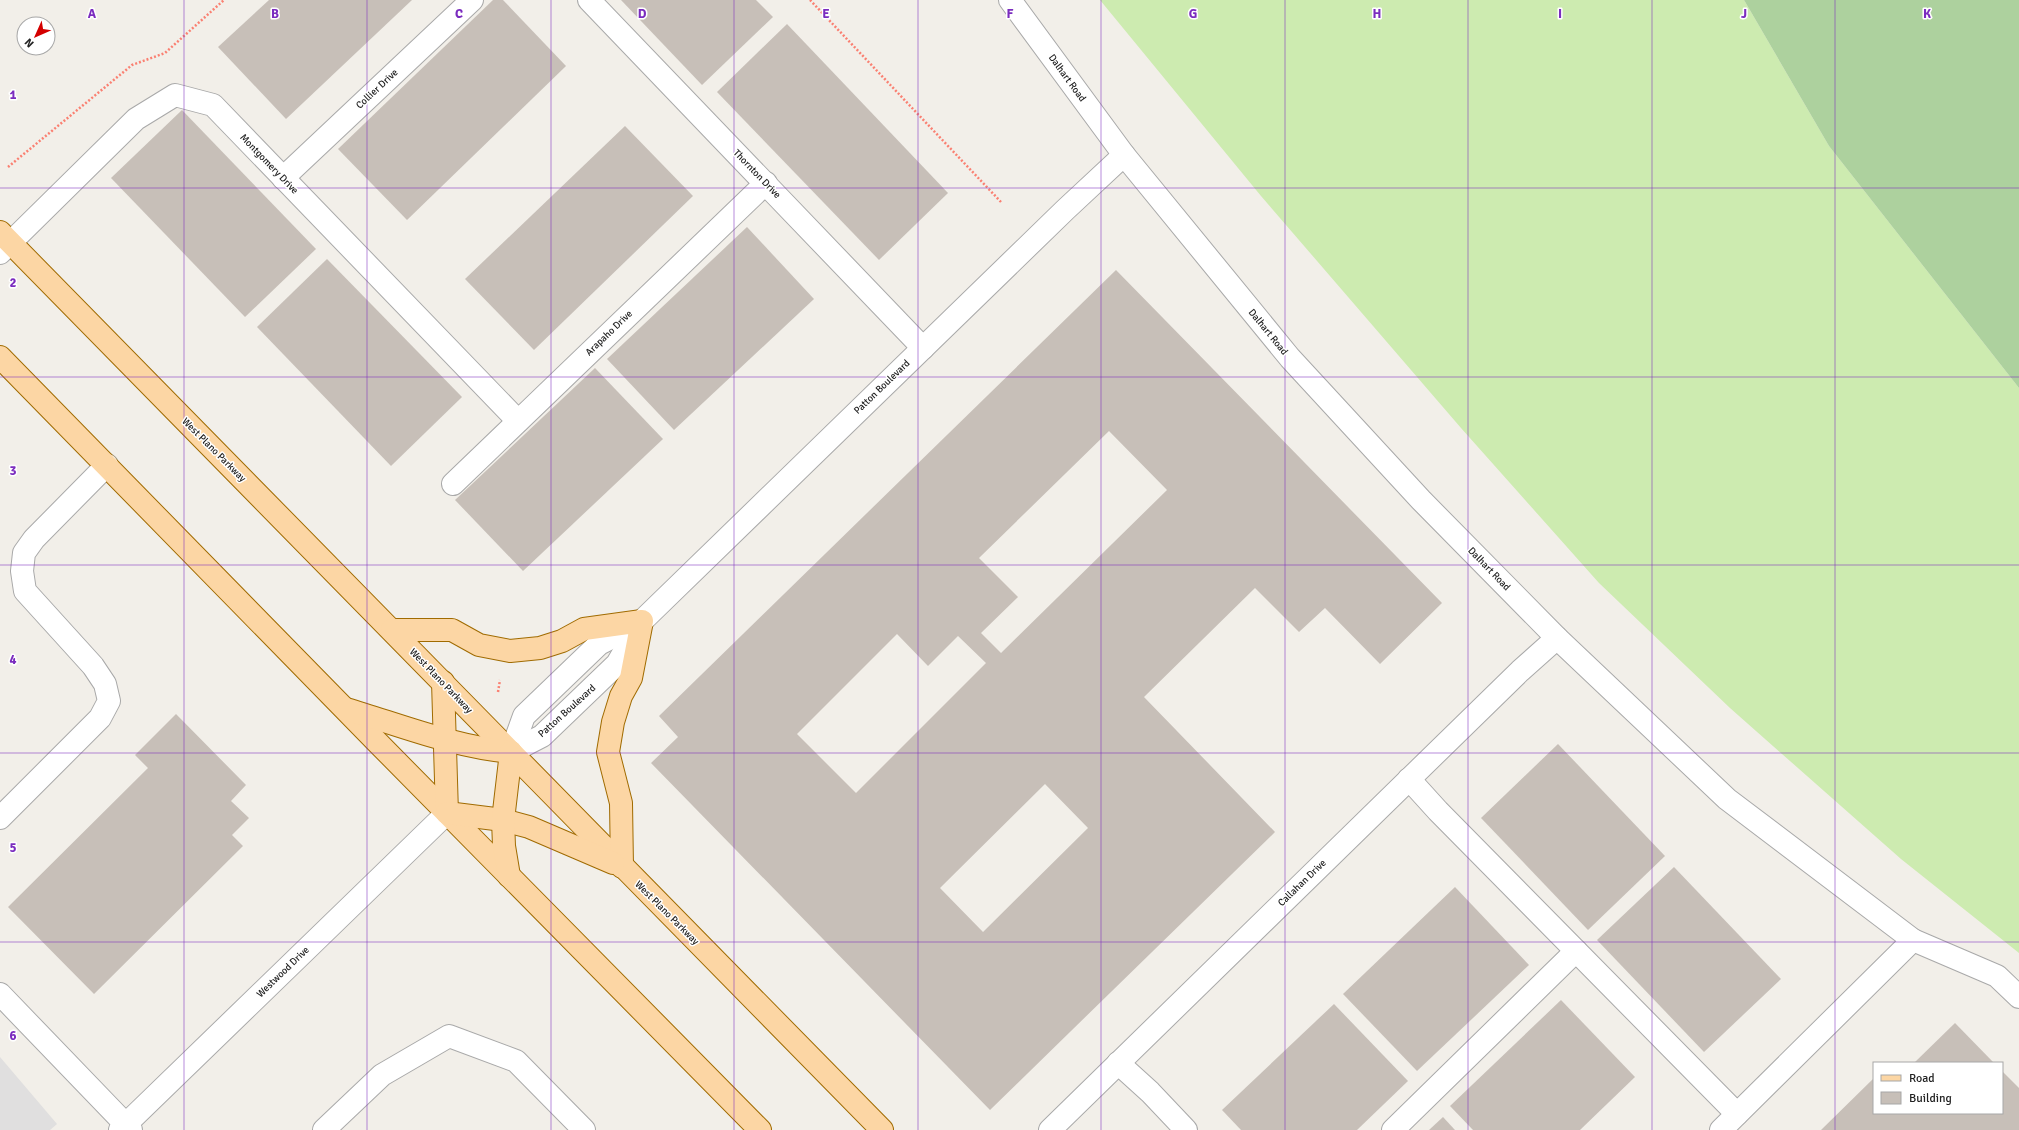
<svg xmlns="http://www.w3.org/2000/svg" width="2019" height="1130" viewBox="0 0 2019 1130" font-family="Signika,sans-serif">
	<rect width="100%" height="100%" fill="#f2efe9"/>
	<path fill="#e0dfdf" d="M 0,1057 L 57,1124 L 50,1130 L 0,1130 Z"/>
	<path fill="#cdebb0" d="M 1100,0 L 1744,0 L 1829,146 L 2019,388 L 2019,953 L 1901,859 L 1730,708 L 1599,583 L 1461,428 L 1261,196 Z"/>
	<path fill="#add19e" d="M 1744,0 L 2019,0 L 2019,388 L 1829,146 Z"/>
	<g fill="#c7bfb8" fill-rule="evenodd">
		<path d="M 269,0 L 412,0 L 286,119 L 218,47 Z"/>
		<path d="M 493,0 L 503,0 L 566,66 L 407,220 L 338,149 Z"/>
		<path d="M 621,0 L 756,0 L 773,17 L 702,85 Z"/>
		<path d="M 787,24 L 948,193 L 879,260 L 717,92 Z"/>
		<path d="M 182,110 L 316,249 L 245,317 L 111,178 Z"/>
		<path d="M 625,126 L 693,196 L 534,350 L 465,279 Z"/>
		<path d="M 747,227 L 814,299 L 674,430 L 607,359 Z"/>
		<path d="M 327,259 L 462,397 L 391,466 L 257,327 Z"/>
		<path d="M 1116,270 L 1442,603 L 1380,664 L 1325,608 L 1299,632 L 1255,588 L 1144,697 L 1275,832 L 990,1110 L 651,763 L 678,737 L 659,716 ZM 1109,431 L 1167,490 L 1001,653 L 981,633 L 1018,597 L 979,558 ZM 897,634 L 928,666 L 958,636 L 986,663 L 856,793 L 797,734 ZM 1045,784 L 1088,828 L 983,932 L 940,888 Z"/>
		<path d="M 595,368 L 663,439 L 523,571 L 455,500 Z"/>
		<path d="M 176,714 L 246,785 L 231,801 L 249,818 L 232,835 L 243,846 L 94,994 L 8,907 L 148,768 L 135,755 Z"/>
		<path d="M 1558,744 L 1665,856 L 1588,930 L 1481,818 Z"/>
		<path d="M 1674,867 L 1781,979 L 1704,1052 L 1597,940 Z"/>
		<path d="M 1455,887 L 1529,965 L 1417,1071 L 1343,994 Z"/>
		<path d="M 1561,1000 L 1635,1077 L 1580,1130 L 1473,1130 L 1450,1106 Z"/>
		<path d="M 1334,1004 L 1408,1081 L 1357,1130 L 1241,1130 L 1222,1110 Z"/>
		<path d="M 1955,1023 L 1994,1063 L 1914,1063 Z"/>
		<path d="M 2002,1071 L 2019,1088 L 2019,1130 L 1821,1130 L 1874,1078 L 1874,1113 L 2002,1113 Z"/>
		<path d="M 1443,1117 L 1455,1130 L 1429,1130 Z"/>
	</g>
	<g fill="none" stroke-linecap="round" stroke-linejoin="round">
		<g stroke="#a9a9a9" stroke-width="24">
			<g id="minor">
				<path d="M 589,0 L 923,348"/>
				<path d="M 1010,0 L 1124,155 L 1290,358 L 1421,500 L 1557,638 L 1727,799 L 1913,940 L 1721,1130"/>
				<path d="M 283,178 L 472,0"/>
				<path d="M 0,253 L 136,119 L 175,95 L 213,105 L 518,421"/>
				<path d="M 453,484 L 766,183"/>
				<path d="M 511,752 L 542,736 L 617,664 L 642,621 L 1065,210 L 1124,155"/>
				<path d="M 511,752 L 524,716 L 599,644 L 642,622"/>
				<path d="M 1409,779 L 1438,811 L 1737,1114"/>
				<path d="M 0,818 L 100,718 L 109,701 L 105,684 L 93,666 L 25,591 L 22,571 L 24,553 L 34,539 L 107,465"/>
				<path d="M 1913,940 L 1997,976 L 2019,997"/>
				<path d="M 0,994 L 131,1130"/>
				<path d="M 1118,1063 L 1150,1092 L 1186,1130"/>
				<path d="M 120,1130 L 447,813"/>
				<path d="M 324,1130 L 382,1075 L 449,1036 L 516,1061 L 584,1130"/>
				<path d="M 1050,1130 L 1520,671 L 1557,638"/>
				<path d="M 1393,1130 L 1576,951"/>
			</g>
		</g>
		<g stroke="#a06b00" stroke-width="24">
			<g id="major">
				<path d="M 0,232 L 882,1130"/>
				<path d="M 0,357 L 377,742 L 760,1130"/>
				<path d="M 392,630 L 452,630 L 479,645 L 510,651 L 540,648 L 562,641 L 584,629 L 642,621 L 631,678 L 621,696 L 613,722 L 608,752 L 621,803 L 622,867"/>
				<path d="M 443,682 L 447,813"/>
				<path d="M 346,709 C 400,725 454,747 511,752"/>
				<path d="M 447,813 L 503,820 L 529,827 L 613,863"/>
				<path d="M 509,876 L 504,846 L 503,820 L 511,752"/>
			</g>
		</g>
		<g stroke="#fa8072" stroke-width="2.5" stroke-dasharray="2 2" stroke-linecap="butt">
			<path d="M 810,0 L 1001,202"/>
			<path d="M 8,167 L 132,65 L 165,53 L 224,0"/>
			<path d="M 498,692 L 500,680"/>
		</g>
		<use href="#minor" stroke="#fff" stroke-width="22"/>
		<use href="#major" stroke="#fcd6a4" stroke-width="22"/>
	</g>
	<path fill="none" stroke="#7b2cbf" stroke-width="1" stroke-opacity="0.55" d="M 184,0 L 184,1130M 367,0 L 367,1130M 551,0 L 551,1130M 734,0 L 734,1130M 918,0 L 918,1130M 1101,0 L 1101,1130M 1285,0 L 1285,1130M 1468,0 L 1468,1130M 1652,0 L 1652,1130M 1835,0 L 1835,1130M 0,188 L 2019,188M 0,377 L 2019,377M 0,565 L 2019,565M 0,753 L 2019,753M 0,942 L 2019,942"/>
	<g text-anchor="middle" dominant-baseline="central" stroke-width="3" stroke-linejoin="round" paint-order="stroke">
		<g font-size="10" fill="#222" stroke="#fff">
			<text transform="translate(1067 78) rotate(54)">Dalhart Road</text>
			<text transform="translate(377 89) rotate(-43)">Collier Drive</text>
			<text transform="translate(269 164) rotate(46)">Montgomery Drive</text>
			<text transform="translate(757 174) rotate(46)">Thornton Drive</text>
			<text transform="translate(1268 332) rotate(51)">Dalhart Road</text>
			<text transform="translate(609 333) rotate(-44)">Arapaho Drive</text>
			<text transform="translate(882 387) rotate(-44)">Patton Boulevard</text>
			<text transform="translate(214 450) rotate(45)">West Plano Parkway</text>
			<text transform="translate(1489 569) rotate(46)">Dalhart Road</text>
			<text transform="translate(441 681) rotate(46)">West Plano Parkway</text>
			<text transform="translate(567 711) rotate(-42)">Patton Boulevard</text>
			<text transform="translate(1302 883) rotate(-44)">Callahan Drive</text>
			<text transform="translate(667 913) rotate(45)">West Plano Parkway</text>
			<text transform="translate(283 972) rotate(-44)">Westwood Drive</text>
		</g>
	</g>
	<g font-size="13" text-anchor="middle" font-weight="bold" fill="#7b2cbf" stroke="#fff" stroke-width="3" stroke-linejoin="round" paint-order="stroke">
		<text x="92" y="18">A</text>
		<text x="275" y="18">B</text>
		<text x="459" y="18">C</text>
		<text x="642" y="18">D</text>
		<text x="826" y="18">E</text>
		<text x="1010" y="18">F</text>
		<text x="1193" y="18">G</text>
		<text x="1377" y="18">H</text>
		<text x="1560" y="18">I</text>
		<text x="1744" y="18">J</text>
		<text x="1927" y="18">K</text>
		<text x="13" y="99">1</text>
		<text x="13" y="287">2</text>
		<text x="13" y="475">3</text>
		<text x="13" y="664">4</text>
		<text x="13" y="852">5</text>
		<text x="13" y="1040">6</text>
	</g>
	<rect x="1873" y="1062" width="130" height="52" fill="#ffffff" stroke="#a7a7a7"/>
	<rect x="1881" y="1075" width="20" height="6" fill="#fcd6a4" stroke="#a7a7a7"/>
	<text x="1909" y="1082" font-size="12" fill="#222222">Road</text>
	<rect x="1881" y="1092" width="20" height="12" fill="#c7bfb8" stroke="#a7a7a7"/>
	<text x="1909" y="1102" font-size="12" fill="#222222">Building</text>
	<g transform="translate(36 36) rotate(225)"><circle r="19" fill="#ffffff" stroke="#a7a7a7"/>
	<path d="M0-3L7 15L0 10L-7 15Z" fill="#d40000"/>
	<text y="-6" font-size="11" font-weight="bold" text-anchor="middle" fill="#222222">N</text>
	</g>
</svg>
